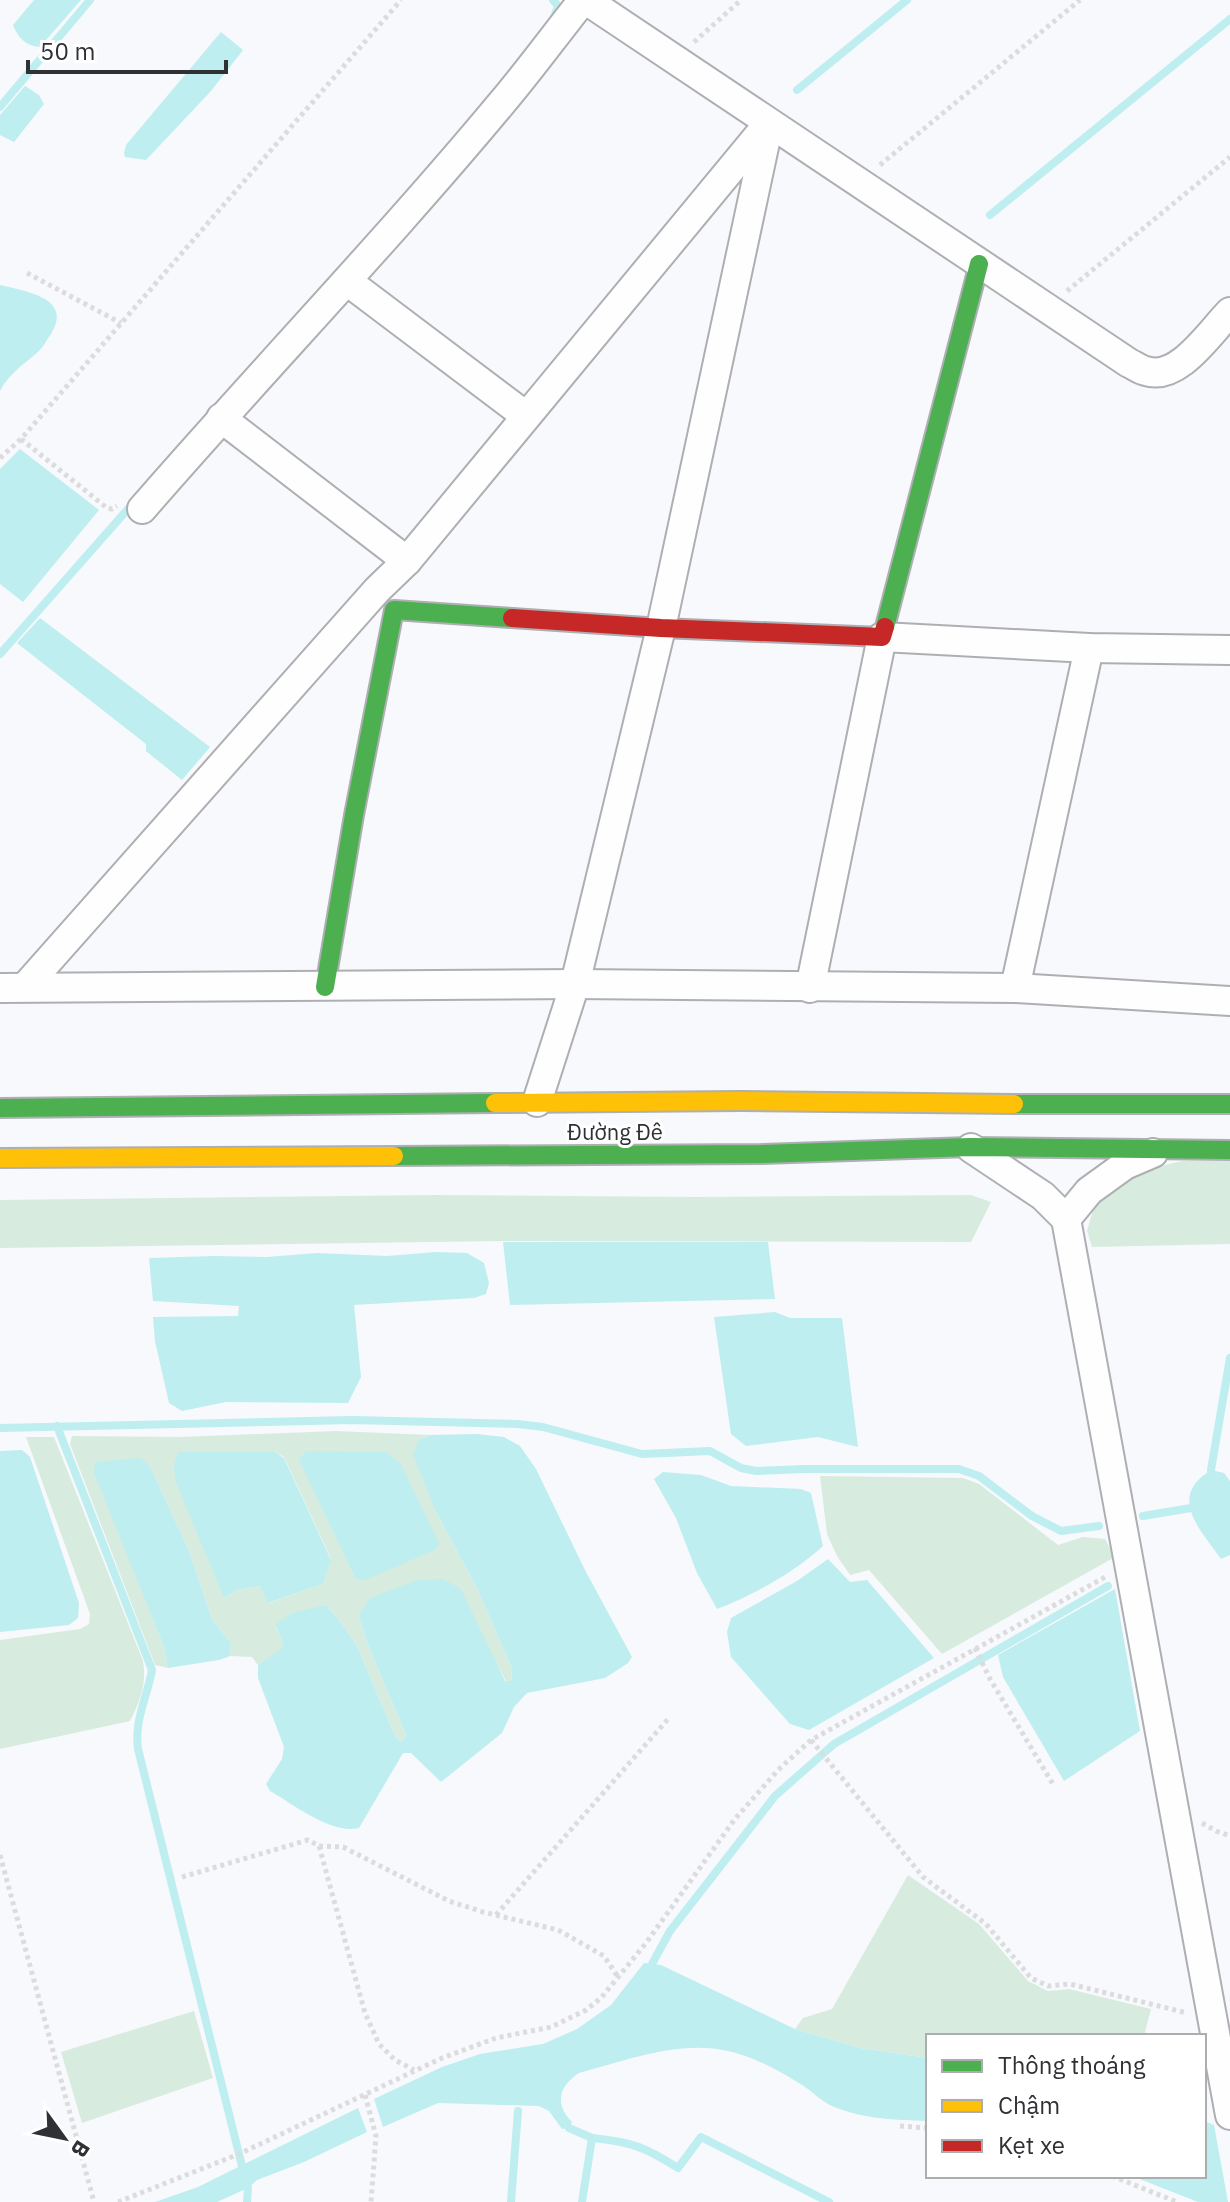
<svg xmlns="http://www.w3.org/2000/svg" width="1230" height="2202" viewBox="0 0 1230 2202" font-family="'IBM Plex Sans',sans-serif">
	<rect width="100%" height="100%" fill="#f7f9fd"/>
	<g fill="#d7ecde" fill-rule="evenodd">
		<path d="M 1182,1161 L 1230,1161 L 1230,1244 L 1092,1247 L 1087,1231 L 1093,1210 L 1103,1194 L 1139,1171 Z"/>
		<path d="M 435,1195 L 696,1197 L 971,1195 L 991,1202 L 971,1242 L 503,1241 L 0,1248 L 0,1200 Z"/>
		<path d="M 336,1431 L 431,1435 L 419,1440 L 436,1512 L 477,1588 L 511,1666 L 512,1681 L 506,1681 L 497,1665 L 359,1614 L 366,1640 L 406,1735 L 402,1742 L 396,1738 L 357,1646 L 339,1620 L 326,1605 L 275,1626 L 283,1642 L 281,1650 L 258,1665 L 252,1657 L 230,1656 L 231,1643 L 212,1619 L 189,1551 L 150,1466 L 113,1462 L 95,1462 L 95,1473 L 164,1647 L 168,1668 L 155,1665 L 70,1444 L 72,1436 L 180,1437 ZM 178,1452 L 275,1452 L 284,1457 L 331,1559 L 323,1584 L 269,1603 L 260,1586 L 237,1590 L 224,1598 Z"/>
		<path d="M 26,1437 L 54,1437 L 143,1661 C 147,1684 140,1701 130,1721 L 0,1749 L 0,1640 L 80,1629 L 89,1624 L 90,1614 Z"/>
		<path d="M 820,1476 L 963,1478 L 979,1484 L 1058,1545 L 1083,1537 L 1105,1539 L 1115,1557 L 942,1654 L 869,1570 L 850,1575 L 837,1556 L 827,1534 Z"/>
		<path d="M 908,1875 L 979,1924 L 1028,1981 L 1048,1991 L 1069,1989 L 1151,2009 L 1144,2036 L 928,2036 L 928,2058 L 860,2048 L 795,2029 L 803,2018 L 832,2009 Z"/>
		<path d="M 194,2011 L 213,2078 L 82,2123 L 61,2052 Z"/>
	</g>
	<g fill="#beeeef">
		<path d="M 34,0 L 81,0 L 40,47 C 26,46 18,38 13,25 Z"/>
		<path d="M 221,32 L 243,50 L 211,91 L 146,160 L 125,157 L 124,153 L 126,145 Z"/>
		<path d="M 25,86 L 39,95 L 44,104 L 14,142 L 0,135 L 0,115 Z"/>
		<path d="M 0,285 C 25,291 74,298 51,334 C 47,339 44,346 40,350 C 24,365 12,370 0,391 Z"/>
		<path d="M 20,449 L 99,510 L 23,602 L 0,584 L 0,469 Z"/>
		<path d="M 40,618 L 210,747 L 182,780 L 146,751 L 146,744 L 17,643 Z"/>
		<path d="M 503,1242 L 768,1242 L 775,1299 L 510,1305 Z"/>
		<path d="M 436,1252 L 467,1253 L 484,1263 L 489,1283 L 486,1294 L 474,1298 L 354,1305 L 361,1377 L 348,1403 L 226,1402 L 182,1411 L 169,1403 L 155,1341 L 153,1317 L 238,1316 L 239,1306 L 153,1301 L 149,1258 L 214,1256 L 267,1257 L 317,1253 L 387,1256 Z"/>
		<path d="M 775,1312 L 790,1318 L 842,1318 L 858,1447 L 818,1437 L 746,1446 L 731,1434 L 714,1317 Z"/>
		<path d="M 477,1434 L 504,1437 L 520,1446 L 536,1469 L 585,1570 L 632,1657 L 628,1663 L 605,1678 L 527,1693 L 514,1707 L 502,1733 L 441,1782 L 411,1753 L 403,1753 L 359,1828 C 332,1835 293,1804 270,1791 L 266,1784 L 282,1759 L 284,1747 L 258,1678 L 258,1665 L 281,1649 L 283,1642 L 275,1625 L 292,1613 L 326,1605 L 339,1620 L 357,1646 L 396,1738 L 402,1742 L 406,1735 L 366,1640 L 359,1615 L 370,1598 L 418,1580 L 443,1579 L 461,1589 L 505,1681 L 512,1681 L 511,1666 L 477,1588 L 436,1512 L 413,1455 L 419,1440 L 431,1435 Z"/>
		<path d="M 22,1450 L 30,1457 L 79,1603 L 78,1618 L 69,1625 L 0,1632 L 0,1451 Z"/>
		<path d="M 306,1451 L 386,1452 L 401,1464 L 439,1543 L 435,1550 L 365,1580 L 356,1579 L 299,1460 Z"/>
		<path d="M 178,1452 L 275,1452 L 284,1458 L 331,1560 L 323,1584 L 268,1603 L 260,1586 L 237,1590 L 224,1598 L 175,1480 L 174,1466 Z"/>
		<path d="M 140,1458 L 150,1466 L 189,1551 L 212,1619 L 231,1643 L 230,1656 L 219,1660 L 168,1668 L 164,1647 L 94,1473 L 95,1462 Z"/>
		<path d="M 1211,1470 L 1224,1473 L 1230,1481 L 1230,1555 L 1221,1559 C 1200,1529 1167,1497 1211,1470 Z"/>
		<path d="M 663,1472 L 701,1475 L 731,1486 L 801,1489 L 811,1493 L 823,1546 C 792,1574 755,1594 717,1609 L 697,1573 L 676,1518 L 654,1479 Z"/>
		<path d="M 828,1559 L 850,1582 L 867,1580 L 934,1658 L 809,1730 L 790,1724 L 731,1657 L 727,1632 L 731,1618 L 797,1581 Z"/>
		<path d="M 1115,1589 L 1140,1731 L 1064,1781 L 1003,1677 L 998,1655 Z"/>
		<path d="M 644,1963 L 661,1965 L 795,2029 L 860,2048 L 928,2058 L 928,2121 C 896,2120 862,2119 832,2106 C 821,2101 812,2091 802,2085 C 778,2070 751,2055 723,2050 C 676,2041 624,2061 579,2073 C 559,2086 554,2104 572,2122 L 569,2128 L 562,2129 L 549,2111 L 539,2106 L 438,2103 L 383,2127 L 374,2099 L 442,2067 L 480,2054 L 543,2044 L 577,2029 L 611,2005 Z"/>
		<path d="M 358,2108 L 367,2132 L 304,2162 L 257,2180 L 248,2188 L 217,2202 L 155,2202 L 198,2187 Z"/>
		<path d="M 1204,2121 L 1214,2125 L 1228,2202 L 1198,2202 L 1132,2176 L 1204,2176 Z"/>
	</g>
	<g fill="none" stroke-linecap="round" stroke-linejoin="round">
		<g stroke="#beeeef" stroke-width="8">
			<path d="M 553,0 L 558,6 L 553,20"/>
			<path d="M 797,90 L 907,0"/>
			<path d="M 0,107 L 90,0"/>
			<path d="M 990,215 L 1230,19"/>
			<path d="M 0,654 L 135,501"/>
			<path d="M 57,1426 L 152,1670 C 147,1698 134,1720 138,1749 L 242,2166"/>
			<path d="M 0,1428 L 352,1420 L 518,1424 L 543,1427 L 642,1454 L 710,1451 L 741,1468 L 756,1471 L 805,1469 L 959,1469 L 979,1476 L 1032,1516 L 1061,1531 L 1099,1526"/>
			<path d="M 1211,1470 L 1230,1358"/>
			<path d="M 1143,1516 L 1191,1508"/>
			<path d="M 652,1964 L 670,1931 L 775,1796 L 834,1744 L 1108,1586"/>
			<path d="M 569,2128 L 592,2138"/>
			<path d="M 247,2202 L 248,2188"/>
			<path d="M 511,2202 L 518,2111"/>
			<path d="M 582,2202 L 592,2138 C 632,2142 645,2147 678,2168 L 701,2137 L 829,2202"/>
		</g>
		<g stroke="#adafb2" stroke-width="32">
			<g id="street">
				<path d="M 586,0 L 1129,363 C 1134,365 1140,370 1146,371 C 1178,382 1210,332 1230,312"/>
				<path d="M 347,281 L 526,416"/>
				<path d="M 221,418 L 407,561"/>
				<path d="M 142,509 C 260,373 385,243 500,105 C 529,71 555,35 583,0"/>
				<path d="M 25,987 L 377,590 L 407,561 L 769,123"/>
				<path d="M 0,988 L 575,984 L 1015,988 L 1230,1001"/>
				<path d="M 810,988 L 882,637 L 1089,648 L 1230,650"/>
				<path d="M 1015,988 L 1089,648"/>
				<path d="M 537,1102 L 575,984 L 661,628 L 768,128"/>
				<path d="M 971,1148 L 1043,1196 L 1066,1219 L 1230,2115"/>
				<path d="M 1066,1219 L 1089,1191 L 1125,1165 L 1153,1153"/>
			</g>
		</g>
		<g stroke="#adafb2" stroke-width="22">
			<g id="fast">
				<path d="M 885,627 L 979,264"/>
				<path d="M 325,987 L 354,815 L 394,610 L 512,618"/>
				<path d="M 1014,1104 L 1230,1104"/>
				<path d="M 0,1108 L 495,1103"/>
				<path d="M 394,1156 L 761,1154 L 970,1147 L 1230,1150"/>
			</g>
		</g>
		<g stroke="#adafb2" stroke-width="22">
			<g id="slow">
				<path d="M 495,1103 L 742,1101 L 1014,1104"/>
				<path d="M 0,1158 L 394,1156"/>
			</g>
		</g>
		<g stroke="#adafb2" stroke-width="22">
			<path id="jam" d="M 512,618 L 661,628 L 882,637 L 885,627"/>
		</g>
		<g stroke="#dcdcde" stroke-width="5" stroke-dasharray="4 4" stroke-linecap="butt">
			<path d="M 694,42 L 741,0"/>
			<path d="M 880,165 L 1080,0"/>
			<path d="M 27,273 L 121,323"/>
			<path d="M 1067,291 L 1230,157"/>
			<path d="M 21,439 L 107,508 L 112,509 L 117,506"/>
			<path d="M 0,458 L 21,439 L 401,0"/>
			<path d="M 975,1648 L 990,1679 L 1054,1786"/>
			<path d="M 811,1740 L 923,1877 L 986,1924 L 1031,1978 L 1048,1986 L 1070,1984 L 1187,2013"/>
			<path d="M 1202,1823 L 1216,1831 L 1230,1836"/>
			<path d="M 319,1846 L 343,1847 L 449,1901 L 483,1912 L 558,1930 L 604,1956 L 618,1977"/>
			<path d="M 0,1855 L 94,2202"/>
			<path d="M 182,1877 L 308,1840 L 319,1846 L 365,2013 L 379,2044 L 395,2060 L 414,2070"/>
			<path d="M 496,1915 L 669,1718"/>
			<path d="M 365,2095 L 376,2136 L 371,2202"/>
			<path d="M 900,2126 L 928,2128"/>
			<path d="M 1112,2176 L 1177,2202"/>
			<path d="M 118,2202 L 239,2154 L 442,2058 L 496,2038 L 551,2027 L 586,2010 L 601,1998 L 646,1943 L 735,1819 L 778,1770 L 811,1740 L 1107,1576"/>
		</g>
		<use href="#street" stroke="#fefeff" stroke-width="28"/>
		<use href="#fast" stroke="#4caf50" stroke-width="18"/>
		<use href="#slow" stroke="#ffc107" stroke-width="18"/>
		<use href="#jam" stroke="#c62828" stroke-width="18"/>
	</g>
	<g text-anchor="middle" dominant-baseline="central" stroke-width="6" stroke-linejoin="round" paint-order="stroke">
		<g font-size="22" fill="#2f3134" stroke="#fff">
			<text x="615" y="1131">Đường Đê</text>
		</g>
	</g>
	<rect x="926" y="2034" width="280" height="144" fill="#ffffff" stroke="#acadae" stroke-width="2"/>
	<rect x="942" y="2060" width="40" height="12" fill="#4caf50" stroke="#acadae" stroke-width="2"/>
	<text x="998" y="2074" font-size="24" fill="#2f3134">Thông thoáng</text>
	<rect x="942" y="2100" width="40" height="12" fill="#ffc107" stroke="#acadae" stroke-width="2"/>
	<text x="998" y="2114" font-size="24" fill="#2f3134">Chậm</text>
	<rect x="942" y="2140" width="40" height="12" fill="#c62828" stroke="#acadae" stroke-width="2"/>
	<text x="998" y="2154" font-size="24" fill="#2f3134">Kẹt xe</text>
	<g transform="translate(64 2138) rotate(123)" stroke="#ffffff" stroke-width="6" paint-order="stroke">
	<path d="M0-6L14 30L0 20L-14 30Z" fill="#2f3134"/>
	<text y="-12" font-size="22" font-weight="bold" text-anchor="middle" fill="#2f3134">B</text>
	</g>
	<path d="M28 60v12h198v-12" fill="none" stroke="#2f3134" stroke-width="4"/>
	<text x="40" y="60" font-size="24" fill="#2f3134" stroke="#ffffff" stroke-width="6" paint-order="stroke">50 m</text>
</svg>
